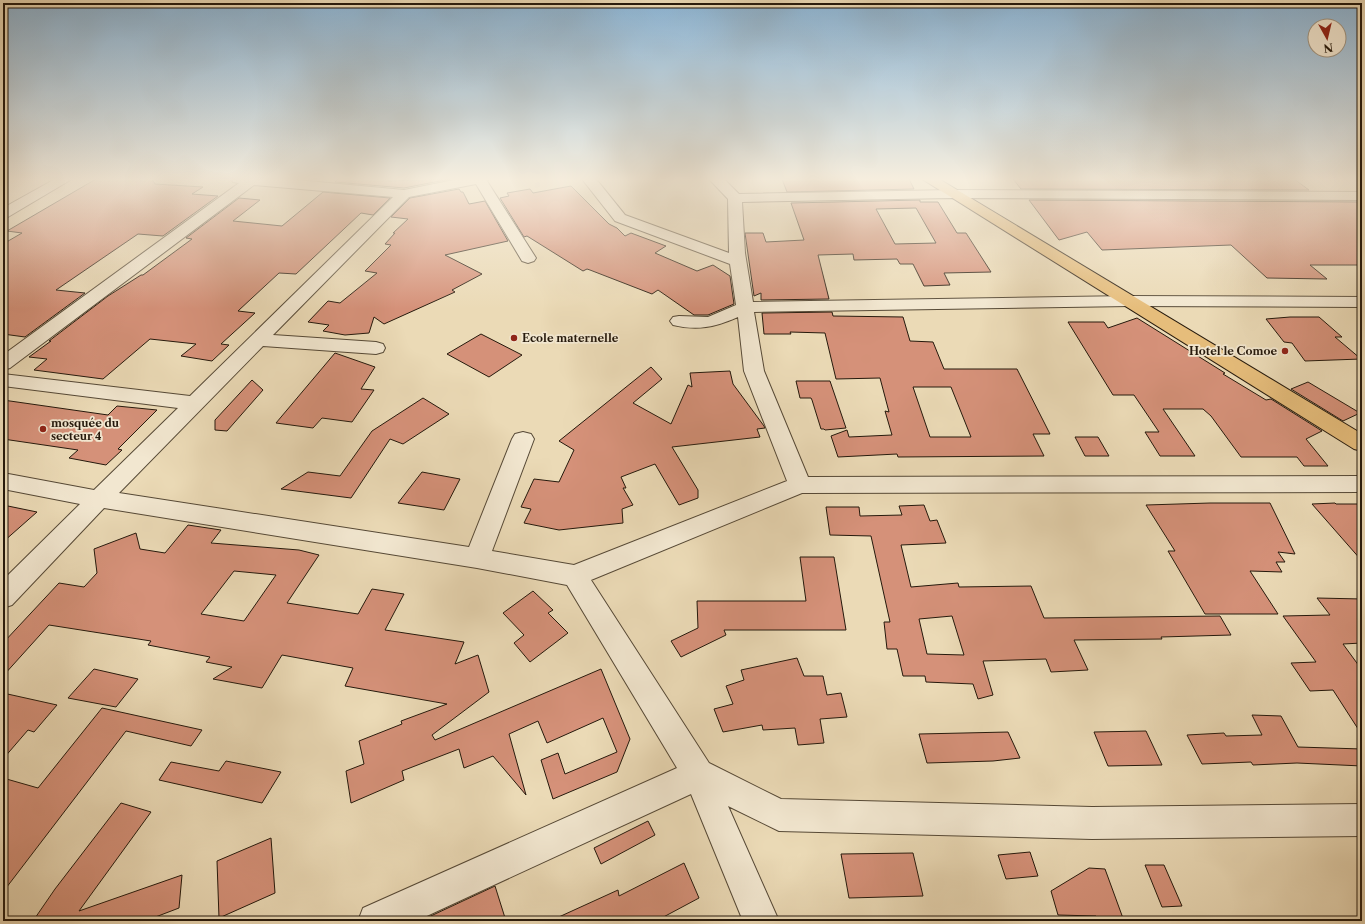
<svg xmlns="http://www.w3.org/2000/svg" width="1365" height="924" viewBox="0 0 1365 924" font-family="'Libre Caslon Text',serif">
	<rect width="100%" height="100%" fill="#ebdab6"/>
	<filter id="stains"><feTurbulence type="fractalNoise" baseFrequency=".005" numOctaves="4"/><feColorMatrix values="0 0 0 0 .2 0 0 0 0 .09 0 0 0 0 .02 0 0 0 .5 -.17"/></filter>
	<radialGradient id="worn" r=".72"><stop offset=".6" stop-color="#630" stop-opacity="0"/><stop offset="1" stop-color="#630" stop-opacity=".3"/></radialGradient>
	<g fill="#d59179" stroke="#25190c" fill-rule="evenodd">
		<path d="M 96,179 L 152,179 L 155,184 L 203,187 L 192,194 L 218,196 L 163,236 L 138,234 L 56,290 L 85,293 L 25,337 L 3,334 L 3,244 L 22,233 L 7,231 Z"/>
		<path d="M 338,179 L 389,179 L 388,181 L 450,179 L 404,188 L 335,182 Z"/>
		<path d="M 782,179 L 909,179 L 914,189 L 787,192 Z"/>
		<path d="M 1013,179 L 1294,179 L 1309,190 L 1021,189 Z"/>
		<path d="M 571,186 L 609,224 L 617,228 L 625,236 L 631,233 L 666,246 L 655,253 L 697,271 L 713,265 L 730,276 L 734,304 L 708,315 L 694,315 L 658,290 L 652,294 L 590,270 L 587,269 L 583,271 L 527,236 L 524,237 L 500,198 L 509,196 L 507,193 L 530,189 L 533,193 Z"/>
		<path d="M 459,189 L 461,192 L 463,192 L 469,204 L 485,201 L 508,241 L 445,255 L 482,274 L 452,290 L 455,292 L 384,324 L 374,317 L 369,333 L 345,335 L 323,331 L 329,325 L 308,322 L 328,301 L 340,303 L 377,273 L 365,271 L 391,245 L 385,244 L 395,233 L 393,233 L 408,219 L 391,217 L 410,198 Z"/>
		<path d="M 323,192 L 390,198 L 373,215 L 361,213 L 296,274 L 279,273 L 238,311 L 255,313 L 221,344 L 229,345 L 212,361 L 181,356 L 196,344 L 150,339 L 103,379 L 34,370 L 47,359 L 29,357 L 51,341 L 49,341 L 108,296 L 141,275 L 143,275 L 192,239 L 186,238 L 239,198 L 260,200 L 233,221 L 282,226 Z"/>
		<path d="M 920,200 L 920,202 L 938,202 L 957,233 L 966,233 L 991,272 L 944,273 L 950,285 L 924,286 L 913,264 L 900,264 L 897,259 L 854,260 L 853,254 L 818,255 L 829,299 L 761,300 L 761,293 L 754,296 L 745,233 L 763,233 L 766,242 L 804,240 L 791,203 ZM 916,208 L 936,243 L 895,244 L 876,209 Z"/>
		<path d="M 1029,200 L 1362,202 L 1362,265 L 1310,265 L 1327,279 L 1267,278 L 1231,245 L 1102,250 L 1087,232 L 1059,240 Z"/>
		<path d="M 832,312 L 833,316 L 903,317 L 910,341 L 933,342 L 944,369 L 1017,369 L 1050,434 L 1033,434 L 1044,456 L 898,457 L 897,454 L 838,457 L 831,436 L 847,430 L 849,437 L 892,435 L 885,411 L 889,412 L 880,378 L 836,379 L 825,333 L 790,332 L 791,334 L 764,334 L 762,313 ZM 913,387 L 951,387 L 971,437 L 930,437 Z"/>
		<path d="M 1290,317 L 1319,317 L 1342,337 L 1335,337 L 1361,359 L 1305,361 L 1292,343 L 1284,342 L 1266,319 Z"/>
		<path d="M 1137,318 L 1225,373 L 1223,374 L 1266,400 L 1271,399 L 1322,431 L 1306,439 L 1328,466 L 1304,466 L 1297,457 L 1241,457 L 1211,416 L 1203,409 L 1163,409 L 1195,456 L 1160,456 L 1145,432 L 1159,432 L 1134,395 L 1113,395 L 1068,322 L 1104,322 L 1108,328 Z"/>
		<path d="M 481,334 L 522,355 L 489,377 L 447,354 Z"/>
		<path d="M 335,353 L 375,367 L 361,389 L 374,390 L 352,422 L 322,418 L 313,428 L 276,423 Z"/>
		<path d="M 651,367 L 662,379 L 633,403 L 671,424 L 688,385 L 692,387 L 690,373 L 730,371 L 733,384 L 764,426 L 765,428 L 757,429 L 760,437 L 672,447 L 698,490 L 698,498 L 679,505 L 655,464 L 621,477 L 626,488 L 623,488 L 633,505 L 622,509 L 623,523 L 559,530 L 524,523 L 531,509 L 521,507 L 534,479 L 559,482 L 574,450 L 559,441 Z"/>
		<path d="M 252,380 L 263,390 L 227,431 L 215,430 L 215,420 Z"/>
		<path d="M 796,381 L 830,381 L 846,428 L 825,430 L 824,429 L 821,429 L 812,400 L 811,398 L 800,398 Z"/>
		<path d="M 1308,382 L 1360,413 L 1343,421 L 1291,389 Z"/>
		<path d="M 423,398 L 449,414 L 403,444 L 390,439 L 351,498 L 281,489 L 308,472 L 340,476 L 372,431 Z"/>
		<path d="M 3,400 L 108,415 L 117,406 L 157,410 L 118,449 L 122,450 L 106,465 L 69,458 L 78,450 L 3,439 Z"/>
		<path d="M 1075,437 L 1098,437 L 1109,456 L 1085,456 Z"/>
		<path d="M 422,472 L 460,479 L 444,510 L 398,503 Z"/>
		<path d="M 1210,503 L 1270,503 L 1295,554 L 1278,552 L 1285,562 L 1276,562 L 1282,572 L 1250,571 L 1278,614 L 1205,614 L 1168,551 L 1175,551 L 1146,505 Z"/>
		<path d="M 1335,503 L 1336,504 L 1362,504 L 1362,561 L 1312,504 Z"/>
		<path d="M 3,505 L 37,512 L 3,542 Z"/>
		<path d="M 924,505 L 930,521 L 937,520 L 946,543 L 901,545 L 911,587 L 958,583 L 959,587 L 1031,586 L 1044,618 L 1220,616 L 1231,635 L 1161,637 L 1162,639 L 1074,640 L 1088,670 L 1051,672 L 1046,659 L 983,661 L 993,695 L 978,699 L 973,684 L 926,682 L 925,676 L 903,676 L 897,649 L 887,649 L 884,622 L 890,622 L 871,536 L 830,535 L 826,507 L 859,507 L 860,516 L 902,515 L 899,506 ZM 952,616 L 964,655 L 927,654 L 919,619 Z"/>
		<path d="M 188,525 L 221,530 L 211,543 L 299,550 L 319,555 L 287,603 L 358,614 L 372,589 L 404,594 L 385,630 L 464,642 L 455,664 L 478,655 L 489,692 L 432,735 L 435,740 L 601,669 L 630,739 L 617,772 L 553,799 L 541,760 L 558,753 L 565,774 L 617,752 L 603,718 L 547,743 L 538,721 L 509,734 L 526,795 L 493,756 L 464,768 L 459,749 L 402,771 L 404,780 L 351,803 L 346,771 L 364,764 L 359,741 L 402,724 L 401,721 L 447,704 L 345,686 L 353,668 L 282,655 L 262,688 L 213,679 L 232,667 L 206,662 L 210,657 L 148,645 L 151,641 L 49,625 L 3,676 L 3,643 L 59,583 L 84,587 L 97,573 L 94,549 L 136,533 L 140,549 L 165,553 ZM 234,571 L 276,575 L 244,621 L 201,614 Z"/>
		<path d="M 800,557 L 834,557 L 846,630 L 724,630 L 726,635 L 681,657 L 671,641 L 698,628 L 697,601 L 806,601 Z"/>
		<path d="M 533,591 L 553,610 L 548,613 L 568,633 L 530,662 L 514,643 L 524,635 L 503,613 Z"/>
		<path d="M 1317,598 L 1362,599 L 1362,643 L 1343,644 L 1362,670 L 1362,735 L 1333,690 L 1310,691 L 1291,663 L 1316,662 L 1283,616 L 1330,615 Z"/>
		<path d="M 797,658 L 804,676 L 823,676 L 827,695 L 841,693 L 847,717 L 820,719 L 824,743 L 798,745 L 795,728 L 763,730 L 762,725 L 723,732 L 714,709 L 733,704 L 726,686 L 744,680 L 741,670 Z"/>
		<path d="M 94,669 L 138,679 L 116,707 L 68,698 Z"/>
		<path d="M 3,693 L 57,705 L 34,732 L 28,730 L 3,759 Z"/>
		<path d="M 102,708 L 202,730 L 191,746 L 126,731 L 3,892 L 3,778 L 38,788 Z"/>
		<path d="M 1252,715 L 1281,716 L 1298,747 L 1362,749 L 1362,766 L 1297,763 L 1253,765 L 1251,762 L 1202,764 L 1187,735 L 1224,733 L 1226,736 L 1262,735 Z"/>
		<path d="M 1146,731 L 1162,765 L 1108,766 L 1094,732 Z"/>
		<path d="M 1008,732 L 1020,758 L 993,761 L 927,763 L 919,734 Z"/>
		<path d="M 226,761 L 281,772 L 262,803 L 159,780 L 171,762 L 219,771 Z"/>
		<path d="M 121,803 L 151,812 L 79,911 L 182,875 L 179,908 L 145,921 L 33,921 L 55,889 Z"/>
		<path d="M 648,821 L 655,835 L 601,864 L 594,848 Z"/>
		<path d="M 271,838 L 275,893 L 219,918 L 217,861 Z"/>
		<path d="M 1030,852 L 1038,876 L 1006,879 L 998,855 Z"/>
		<path d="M 913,853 L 923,896 L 849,898 L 841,854 Z"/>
		<path d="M 684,863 L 699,898 L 656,921 L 550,921 L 618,890 L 619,896 Z"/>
		<path d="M 1145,865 L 1164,865 L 1182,906 L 1162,907 Z"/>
		<path d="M 1089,868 L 1105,869 L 1124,921 L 1097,921 L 1096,916 L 1058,915 L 1051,891 Z"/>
		<path d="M 495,886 L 506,921 L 420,921 Z"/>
	</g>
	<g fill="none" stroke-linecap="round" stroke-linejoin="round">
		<g stroke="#564936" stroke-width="2">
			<g id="minor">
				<path d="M 55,179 L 72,179 L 8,217 L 3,218 L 3,208 Z"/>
				<path d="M 231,179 L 286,179 L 404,190 L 459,179 L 489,179 L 487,181 L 536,258 L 534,261 L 528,263 L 522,261 L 476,184 L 409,197 L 273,335 L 376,342 L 383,344 L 385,348 L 383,352 L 376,354 L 263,346 L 119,493 L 469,547 L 512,439 L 515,434 L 523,432 L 531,434 L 534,439 L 492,551 L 574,565 L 787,481 L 744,371 L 738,317 C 715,327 698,331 673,325 L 670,321 L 673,317 L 679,316 L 708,317 L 736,305 L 730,264 L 615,221 L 582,179 L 596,179 L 625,215 L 729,253 L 728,199 L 709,179 L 724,179 L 739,194 L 951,190 L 1362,192 L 1362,200 L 951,198 L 742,202 L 745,253 L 753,302 L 1130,296 L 1362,297 L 1362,307 L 1130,306 L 754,312 L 764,371 L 808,477 L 1362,476 L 1362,492 L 802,493 L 591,580 L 709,763 L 781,799 L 1092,807 L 1362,804 L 1362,836 L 1092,839 L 779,831 L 728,806 L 779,921 L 743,921 L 691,794 L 416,921 L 358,921 L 363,908 L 677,768 L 567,585 L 477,568 L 104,508 L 12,605 L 3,608 L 3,580 L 80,504 L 3,489 L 3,473 L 94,490 L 178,408 L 3,386 L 3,374 L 190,396 L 393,197 L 254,185 L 10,368 L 3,370 L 3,355 L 239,183 L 233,182 Z"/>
			</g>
		</g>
		<g stroke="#25190c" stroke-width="2">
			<path id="major" d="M 922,179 L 939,179 L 1362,434 L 1362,451 L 1354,449 Z"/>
		</g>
		<use href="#minor" fill="#f2e7d0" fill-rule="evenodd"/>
		<use href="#major" fill="#e6bd7b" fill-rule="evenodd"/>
	</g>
	<linearGradient id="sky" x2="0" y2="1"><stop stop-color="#8bb5d6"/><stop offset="0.58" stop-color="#f6eede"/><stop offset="1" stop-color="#f6eede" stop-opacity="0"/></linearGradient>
	<rect width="1365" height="309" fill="url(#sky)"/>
	<g fill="#8f2418" stroke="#f2e7d0" stroke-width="1.5">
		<circle cx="514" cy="338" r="4"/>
		<circle cx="1285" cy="351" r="4"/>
		<circle cx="43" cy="429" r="4"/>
	</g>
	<g text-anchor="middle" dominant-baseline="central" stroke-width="3.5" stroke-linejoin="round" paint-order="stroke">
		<g font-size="11" font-weight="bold" fill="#25190c" stroke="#f2e7d0" text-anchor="start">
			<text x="522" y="338">Ecole maternelle</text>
			<text x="1277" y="351" text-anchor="end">Hotel le Comoe</text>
			<text x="51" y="423">mosquée du<tspan x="51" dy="13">secteur 4</tspan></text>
		</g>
	</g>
	<rect width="1365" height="924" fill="none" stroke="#ebdab6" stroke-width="16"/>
	<rect x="4" y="4" width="1357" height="916" fill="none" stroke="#25190c" stroke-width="2"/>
	<rect x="8" y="8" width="1349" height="908" fill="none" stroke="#25190c"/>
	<g transform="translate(1327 38) rotate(172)"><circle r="19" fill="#f2e7d0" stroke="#a09582"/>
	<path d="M0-3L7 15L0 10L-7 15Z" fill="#8f2418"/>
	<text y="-6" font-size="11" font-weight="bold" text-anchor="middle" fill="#25190c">N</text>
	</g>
	<rect width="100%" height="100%" filter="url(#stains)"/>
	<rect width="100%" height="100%" fill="url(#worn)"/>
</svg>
